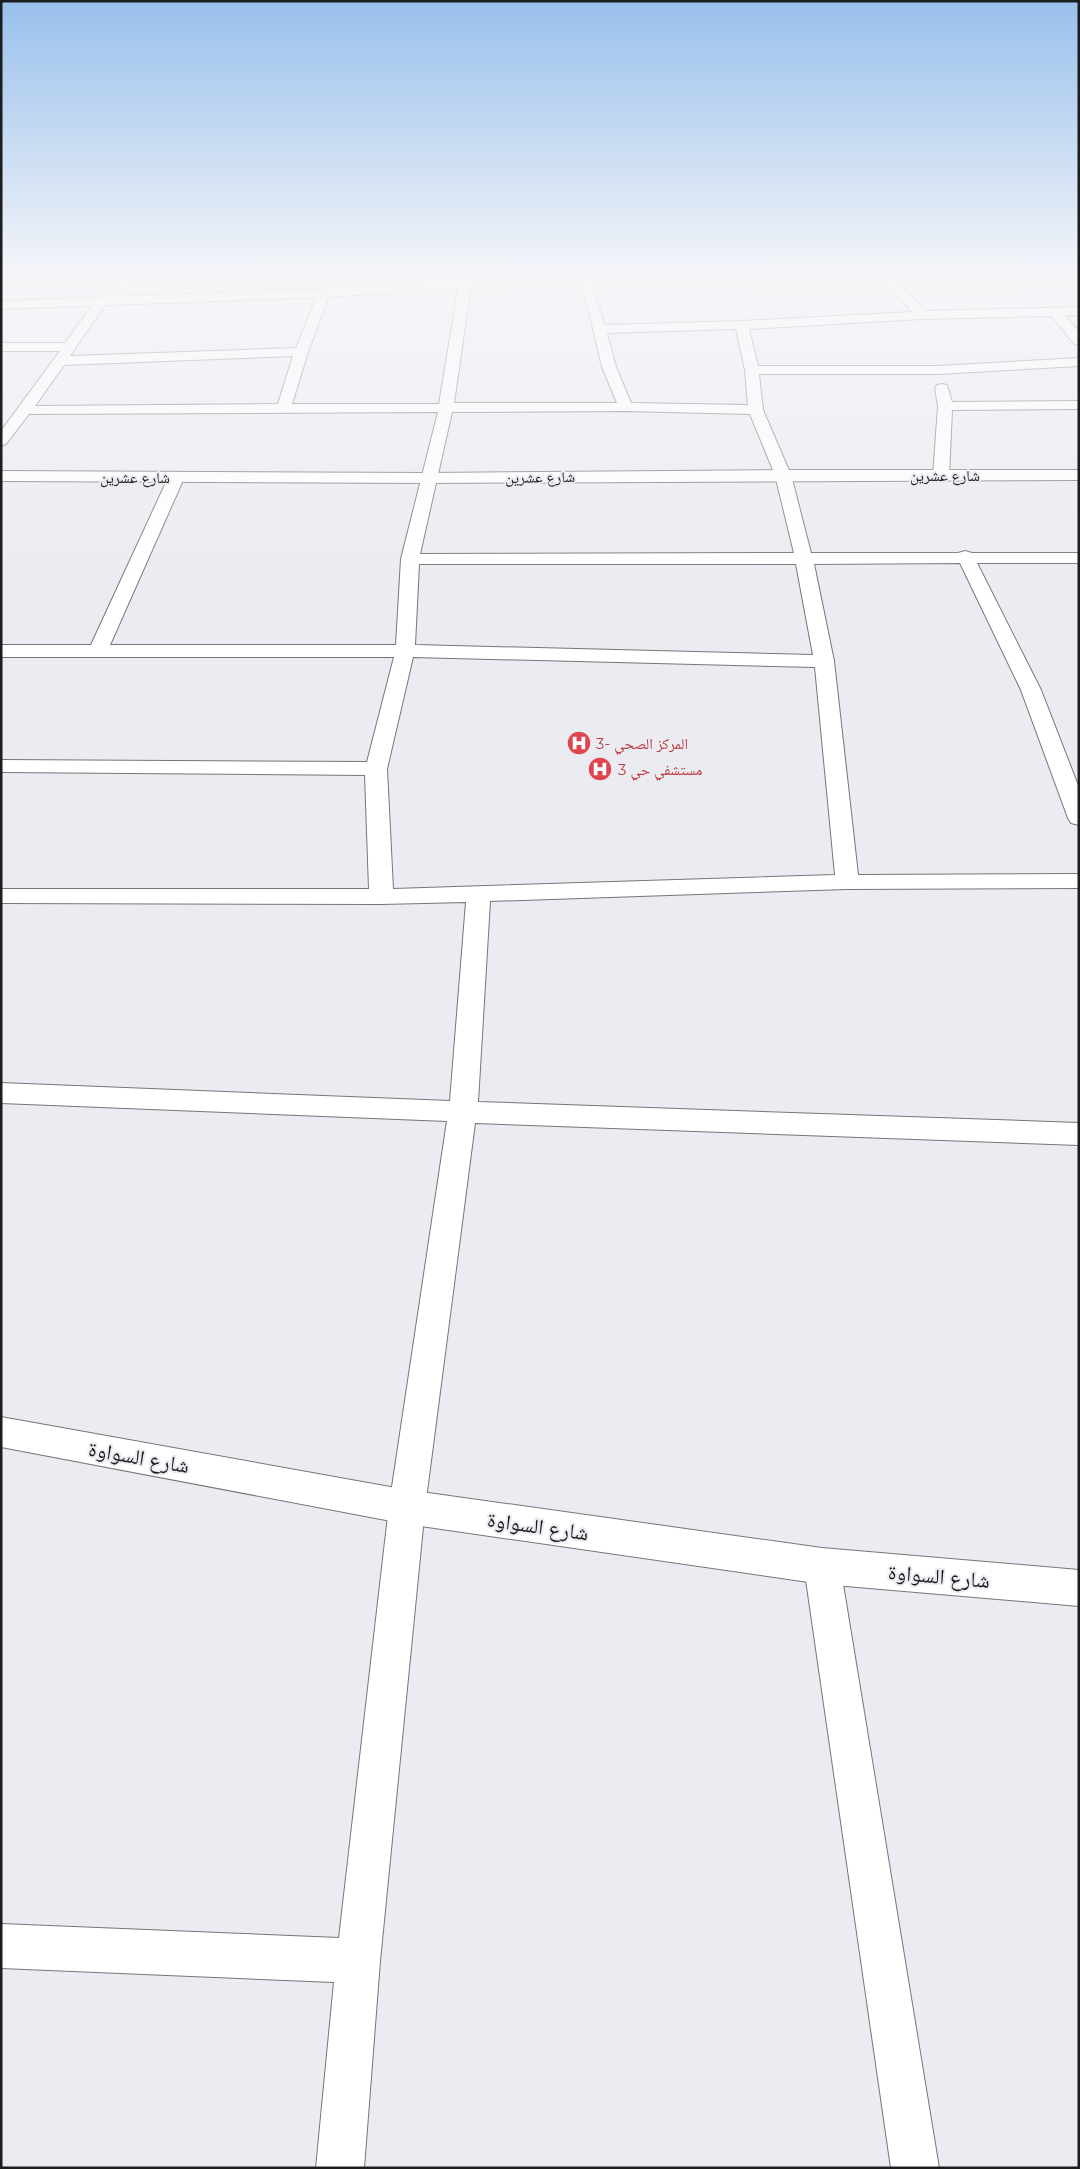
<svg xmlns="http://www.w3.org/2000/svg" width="1080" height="2169" viewBox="0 0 1080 2169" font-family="Montserrat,'Noto Naskh Arabic',sans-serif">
	<rect width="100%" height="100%" fill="#eaecf1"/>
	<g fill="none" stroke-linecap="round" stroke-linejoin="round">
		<g stroke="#75767a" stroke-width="2">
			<g id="street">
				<path d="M 123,278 L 136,278 L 105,305 L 70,356 L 296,348 L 318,293 L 324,289 L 328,290 L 330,293 L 308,352 L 292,404 L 439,404 L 459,284 L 465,280 L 471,284 L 454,403 L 617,403 L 602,367 L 589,311 L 578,278 L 589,279 L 605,325 L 742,321 L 912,312 L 882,278 L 894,278 L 925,311 L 1079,307 L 1079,315 L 1065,315 L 1079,332 L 1079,345 L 1074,344 L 1052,316 L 922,319 L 749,329 L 758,366 L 939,366 L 1079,358 L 1079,366 L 939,374 L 759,374 L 763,410 L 791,475 L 811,553 L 958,553 L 965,551 L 972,553 L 1079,553 L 1079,563 L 977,563 L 1041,690 L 1079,788 L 1079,825 L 1071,823 L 1068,818 L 1021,690 L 960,563 L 814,564 L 834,661 L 858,875 L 1079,874 L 1079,888 L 847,889 L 490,901 L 478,1102 L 1079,1123 L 1079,1145 L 475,1123 L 425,1507 L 380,1961 L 364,2168 L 316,2168 L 334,1982 L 1,1968 L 1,1924 L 339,1938 L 389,1507 L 447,1121 L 1,1103 L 1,1083 L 450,1101 L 466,902 L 381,904 L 1,903 L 1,889 L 369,889 L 365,775 L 1,772 L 1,760 L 367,762 L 394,657 L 1,657 L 1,645 L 91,645 L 168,478 L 170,475 L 182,475 L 184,478 L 110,645 L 396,645 L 401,559 L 438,412 L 29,414 L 6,444 L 1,446 L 1,431 L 60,351 L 1,351 L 1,343 L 65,343 L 97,299 ZM 736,329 L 745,370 L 748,405 L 631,403 L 616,367 L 607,333 ZM 293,356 L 278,404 L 35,406 L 64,365 ZM 626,411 L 750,414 L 775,475 L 794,553 L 420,554 L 452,412 ZM 419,564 L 796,564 L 813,655 L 415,645 ZM 413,657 L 815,667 L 835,875 L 393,889 L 387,769 Z"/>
				<path d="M 942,384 L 947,385 L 952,402 L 1079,401 L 1079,409 L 952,410 L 949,476 L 947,479 L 935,479 L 933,476 L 938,406 L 935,388 L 937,385 Z"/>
				<path d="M 822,1548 L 835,1554 L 840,1566 L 939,2168 L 891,2168 L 804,1566 L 809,1554 Z"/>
			</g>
		</g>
		<g stroke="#75767a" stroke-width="2">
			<g id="secondary">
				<path d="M 783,470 L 1079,470 L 1079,480 L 428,483 L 1,481 L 1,471 L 428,473 Z"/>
				<path d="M 1,1417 L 407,1490 L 822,1548 L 1079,1570 L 1079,1606 L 822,1584 L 407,1524 L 1,1447 Z"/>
			</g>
		</g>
		<g stroke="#75767a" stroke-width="2">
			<path id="primary" d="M 534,278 L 624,278 L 618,282 L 465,288 L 324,297 L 1,309 L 1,301 L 324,289 Z"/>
		</g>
		<use href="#street" fill="#fff" fill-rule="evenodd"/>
		<use href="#secondary" fill="#fff" fill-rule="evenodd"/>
		<use href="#primary" fill="#fff" fill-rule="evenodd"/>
	</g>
	<linearGradient id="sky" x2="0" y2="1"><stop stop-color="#98c0ec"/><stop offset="0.48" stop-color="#f6f6f9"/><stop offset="1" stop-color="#f6f6f9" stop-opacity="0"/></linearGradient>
	<rect width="1080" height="581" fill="url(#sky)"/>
	<defs>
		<g id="hospital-disc" transform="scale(1.25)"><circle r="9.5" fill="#e0444e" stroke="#eaecf1"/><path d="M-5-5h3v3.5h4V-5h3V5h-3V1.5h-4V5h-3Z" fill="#fff"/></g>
	</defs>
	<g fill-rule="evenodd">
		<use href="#hospital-disc" x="579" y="743"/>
		<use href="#hospital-disc" x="600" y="769"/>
	</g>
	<g text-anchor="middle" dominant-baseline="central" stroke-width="4" stroke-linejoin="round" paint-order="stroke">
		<g font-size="15" fill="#1c1d1e" stroke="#eaecf1">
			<text x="945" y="475">شارع عشرين</text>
			<text x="135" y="477">شارع عشرين</text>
			<text transform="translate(540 477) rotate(-1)">شارع عشرين</text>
		</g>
		<g font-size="15" fill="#be3a42" stroke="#eaecf1" text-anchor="start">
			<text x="596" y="743">المركز الصحي -3</text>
			<text x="618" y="769">مستشفي حي 3</text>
		</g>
		<g font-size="21" fill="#1c1d1e" stroke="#eaecf1">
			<text transform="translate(139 1457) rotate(10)">شارع السواوة</text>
			<text transform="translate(538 1526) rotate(8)">شارع السواوة</text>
			<text transform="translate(939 1576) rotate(5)">شارع السواوة</text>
		</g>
	</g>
	<rect width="1080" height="2169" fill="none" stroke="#1c1d1e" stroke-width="5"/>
</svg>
